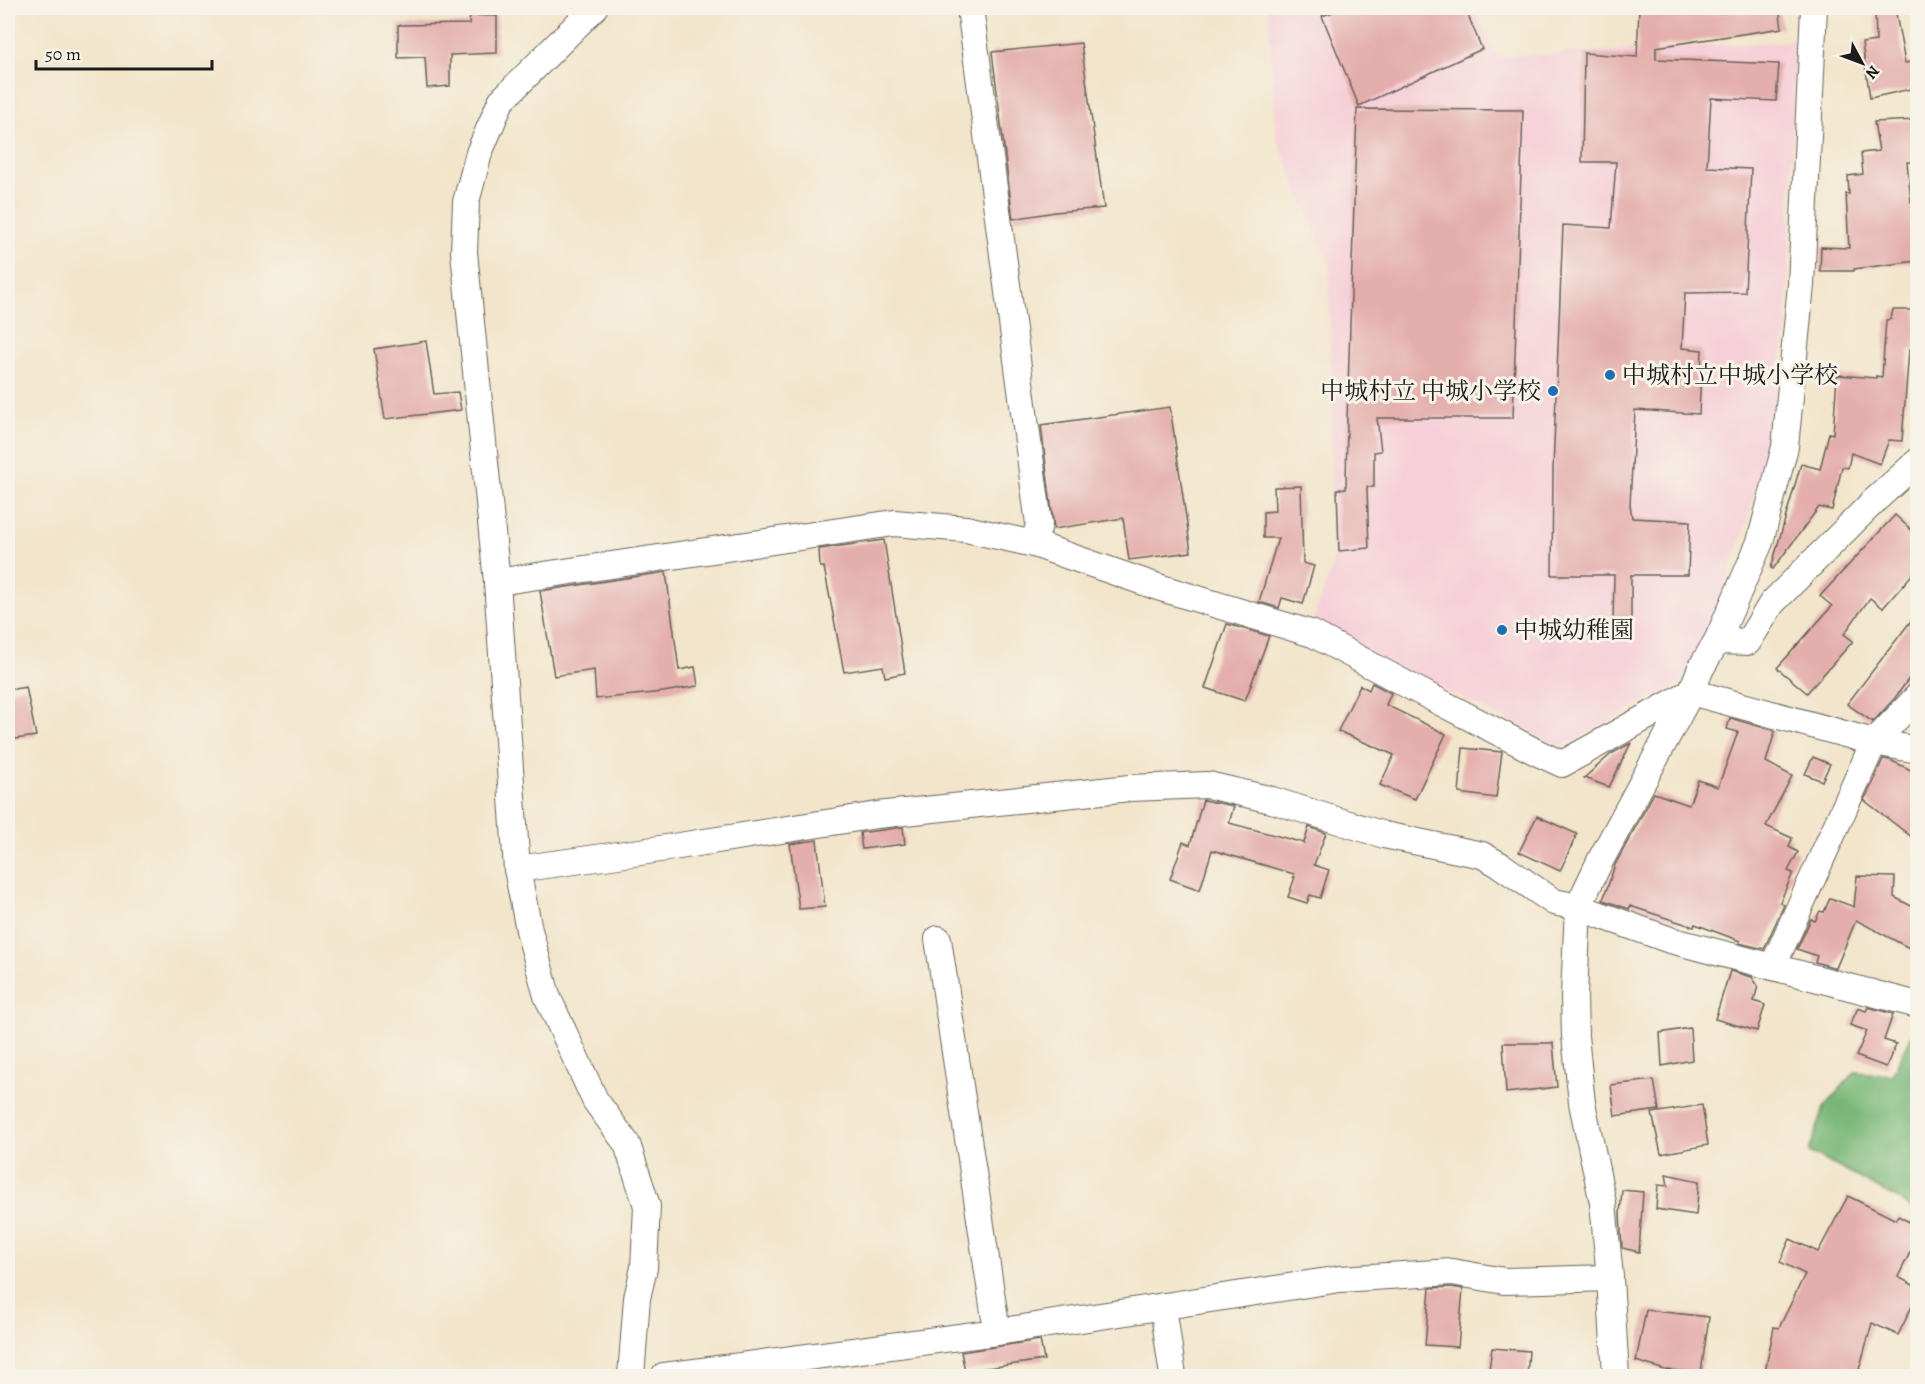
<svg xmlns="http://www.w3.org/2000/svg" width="1925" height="1384" viewBox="0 0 1925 1384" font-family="Alegreya,'Noto Serif JP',serif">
	<rect width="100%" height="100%" fill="#f7f3e8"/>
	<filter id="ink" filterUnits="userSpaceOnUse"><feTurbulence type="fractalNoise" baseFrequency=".0167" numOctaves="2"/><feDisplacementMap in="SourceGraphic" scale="12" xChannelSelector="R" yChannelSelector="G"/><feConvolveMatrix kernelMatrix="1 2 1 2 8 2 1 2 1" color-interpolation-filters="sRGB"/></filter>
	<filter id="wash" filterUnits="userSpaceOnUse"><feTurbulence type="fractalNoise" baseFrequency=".008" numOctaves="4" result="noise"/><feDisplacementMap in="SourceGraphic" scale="24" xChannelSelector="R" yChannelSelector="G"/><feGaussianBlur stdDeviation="1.35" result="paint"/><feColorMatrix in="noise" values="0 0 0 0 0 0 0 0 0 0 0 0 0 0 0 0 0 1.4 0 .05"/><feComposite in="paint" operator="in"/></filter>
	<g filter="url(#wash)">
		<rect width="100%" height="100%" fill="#f2e5cb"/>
		<path fill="#f6cfd8" d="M 1268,8 L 1473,8 L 1498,57 L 1796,41 L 1786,332 L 1767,451 L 1746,525 L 1712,622 L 1682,682 L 1561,747 L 1312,624 L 1333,564 L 1329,264 L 1277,140 Z"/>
		<path fill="#79b778" stroke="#4a6a4a" stroke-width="1.5" d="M 1917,1025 L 1917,1212 L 1895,1197 L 1809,1152 L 1824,1107 L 1855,1072 L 1892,1075 Z"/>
		<g id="blocks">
			<g fill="#e4aeac">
				<path d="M 1344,8 L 1465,8 L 1482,49 L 1359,106 L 1322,16 Z"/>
				<path d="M 1639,8 L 1708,8 L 1707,14 L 1779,8 L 1782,28 L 1656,47 L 1656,59 L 1779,64 L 1776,101 L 1711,98 L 1707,167 L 1751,169 L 1745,292 L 1685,293 L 1682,348 L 1702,350 L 1699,414 L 1635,410 L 1630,504 L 1632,518 L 1690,521 L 1688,575 L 1631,575 L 1631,622 L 1613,621 L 1614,575 L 1552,575 L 1553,469 L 1563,225 L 1611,228 L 1616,162 L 1582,162 L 1584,53 L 1637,57 Z"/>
				<path d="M 1875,8 L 1895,8 L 1905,63 L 1911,62 L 1915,88 L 1870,98 L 1862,43 L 1876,41 Z"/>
				<path d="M 470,15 L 497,16 L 497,53 L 450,55 L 450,86 L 427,88 L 425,57 L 398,58 L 398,25 L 469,24 Z"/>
				<path d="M 1081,43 L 1104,208 L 1055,212 L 1013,219 L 992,52 Z"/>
				<path d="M 1357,109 L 1523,110 L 1513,418 L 1377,418 L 1381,451 L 1374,452 L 1374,487 L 1367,487 L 1369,548 L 1339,551 L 1337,489 L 1346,489 L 1347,419 Z"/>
				<path d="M 1917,120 L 1917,162 L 1907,162 L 1911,202 L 1917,202 L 1917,261 L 1854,269 L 1854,271 L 1820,271 L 1821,247 L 1849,248 L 1846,194 L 1849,194 L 1848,176 L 1863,174 L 1861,153 L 1879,151 L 1874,122 Z"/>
				<path d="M 1893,310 L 1917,310 L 1915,350 L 1909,350 L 1902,441 L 1889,440 L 1880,464 L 1851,453 L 1848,468 L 1842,467 L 1832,510 L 1819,507 L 1773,569 L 1771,568 L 1801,464 L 1820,469 L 1829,433 L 1833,434 L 1837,375 L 1876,378 L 1876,376 L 1882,377 L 1886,320 L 1891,319 Z"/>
				<path d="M 426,341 L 434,394 L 458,392 L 461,410 L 385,419 L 374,349 Z"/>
				<path d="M 1170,407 L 1191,552 L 1129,560 L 1123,518 L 1054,529 L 1041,425 Z"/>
				<path d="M 1301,486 L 1303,563 L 1314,566 L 1303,604 L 1282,598 L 1279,608 L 1259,602 L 1278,538 L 1263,538 L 1263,512 L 1275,511 L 1274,487 Z"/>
				<path d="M 1895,515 L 1917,535 L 1917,569 L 1883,608 L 1870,598 L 1844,634 L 1853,641 L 1807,693 L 1777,668 L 1832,606 L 1820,596 Z"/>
				<path d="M 884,540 L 905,673 L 885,677 L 883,666 L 844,672 L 824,567 L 820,567 L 819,549 Z"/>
				<path d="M 666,572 L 679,670 L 695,667 L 698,686 L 663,692 L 596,699 L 594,670 L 554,676 L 540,591 Z"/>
				<path d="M 1917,613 L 1917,667 L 1895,698 L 1873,722 L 1847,704 Z"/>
				<path d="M 1227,624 L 1269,636 L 1245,701 L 1205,688 Z"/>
				<path d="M 1372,683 L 1391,693 L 1386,705 L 1446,734 L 1415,799 L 1380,785 L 1394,755 L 1338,731 L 1360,685 L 1369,690 Z"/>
				<path d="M 26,687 L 36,736 L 8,740 L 8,690 Z"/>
				<path d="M 1730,718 L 1775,731 L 1766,762 L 1792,776 L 1766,826 L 1792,838 L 1789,847 L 1798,852 L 1788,871 L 1793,873 L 1780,902 L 1784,905 L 1764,949 L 1739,943 L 1740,941 L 1695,924 L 1694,927 L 1630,906 L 1629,909 L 1603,900 L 1615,865 L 1654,793 L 1689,805 L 1698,780 L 1718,787 L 1738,732 L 1727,729 Z"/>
				<path d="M 1631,743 L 1609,787 L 1584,778 L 1611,754 Z"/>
				<path d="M 1463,748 L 1502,752 L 1496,798 L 1459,793 Z"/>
				<path d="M 1813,757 L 1830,764 L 1822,781 L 1805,774 Z"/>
				<path d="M 1883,759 L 1890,760 L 1917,773 L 1917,841 L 1864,800 L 1876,777 L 1875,777 Z"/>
				<path d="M 1203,800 L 1234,806 L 1229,823 L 1304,843 L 1309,827 L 1326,833 L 1314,865 L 1329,870 L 1320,898 L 1310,895 L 1307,903 L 1288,897 L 1295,877 L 1293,877 L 1294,874 L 1212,850 L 1200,890 L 1170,879 L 1183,842 L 1190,845 Z"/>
				<path d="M 1537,816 L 1577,834 L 1560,871 L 1519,852 Z"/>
				<path d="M 903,827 L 905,844 L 862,849 L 860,833 Z"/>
				<path d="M 817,840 L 825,907 L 799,909 L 790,844 Z"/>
				<path d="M 1857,876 L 1895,877 L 1894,897 L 1917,909 L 1917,937 L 1911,949 L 1856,920 L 1836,968 L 1815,962 L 1817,956 L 1797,949 L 1811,919 L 1815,921 L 1820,911 L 1824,912 L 1830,898 L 1854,907 Z"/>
				<path d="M 1730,971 L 1752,977 L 1758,986 L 1754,1001 L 1765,1005 L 1757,1031 L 1715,1019 Z"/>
				<path d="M 1868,1007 L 1893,1014 L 1884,1040 L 1896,1044 L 1886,1067 L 1856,1056 L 1867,1031 L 1850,1025 L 1858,1008 L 1866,1011 Z"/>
				<path d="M 1690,1028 L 1692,1060 L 1662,1066 L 1660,1033 Z"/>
				<path d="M 1503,1043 L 1553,1043 L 1557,1087 L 1506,1093 Z"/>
				<path d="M 1654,1080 L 1659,1110 L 1615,1116 L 1611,1085 Z"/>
				<path d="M 1702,1105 L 1708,1145 L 1661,1154 L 1652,1113 Z"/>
				<path d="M 1666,1174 L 1699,1181 L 1696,1215 L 1656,1209 L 1658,1185 L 1668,1186 Z"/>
				<path d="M 1622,1190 L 1643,1192 L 1639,1252 L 1622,1248 L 1620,1214 Z"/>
				<path d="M 1848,1196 L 1896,1220 L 1898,1216 L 1917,1226 L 1917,1238 L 1898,1277 L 1917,1287 L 1917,1296 L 1898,1335 L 1872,1323 L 1857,1377 L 1764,1377 L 1774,1327 L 1779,1328 L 1805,1274 L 1780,1262 L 1790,1239 L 1818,1252 Z"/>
				<path d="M 1451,1287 L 1463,1289 L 1458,1347 L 1425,1345 L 1430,1288 Z"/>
				<path d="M 1646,1310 L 1709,1317 L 1701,1372 L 1665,1370 L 1636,1361 Z"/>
				<path d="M 1040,1340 L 1044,1360 L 965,1371 L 961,1352 Z"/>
				<path d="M 1492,1348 L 1529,1351 L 1527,1377 L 1488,1377 Z"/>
			</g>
		</g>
	</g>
	<g filter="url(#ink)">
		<use href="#blocks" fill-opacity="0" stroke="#676259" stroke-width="1.5"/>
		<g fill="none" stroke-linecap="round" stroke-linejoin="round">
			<g stroke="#676259" stroke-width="28">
				<g id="minor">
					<path d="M 594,8 L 501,101 L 479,153 L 466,202 L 464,252 L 497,582 L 517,869 L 529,930 L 547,996 L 595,1100 L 627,1144 L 647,1206 L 644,1268 L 637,1298 L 631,1376"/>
					<path d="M 970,8 L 1039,524 L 1034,544"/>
					<path d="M 497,582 L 894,523 L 966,529 L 1034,544 L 1158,587 L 1313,634 L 1415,689 L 1538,753 L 1562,764 L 1691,692 L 1874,742 L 1918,750"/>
					<path d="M 1717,641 L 1748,642 L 1772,603 L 1874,501 L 1918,461"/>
					<path d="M 517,869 L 647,851 L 877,815 L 1130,788 L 1208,785 L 1272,800 L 1384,835 L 1482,855 L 1500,865 L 1554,902 L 1578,907 L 1670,940 L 1918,1005"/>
					<path d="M 938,939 L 997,1332"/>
					<path d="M 1773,966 L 1874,742 L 1918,696"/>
					<path d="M 1163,1306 L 1173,1376"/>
					<path d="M 664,1376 L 997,1332 L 1340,1279 L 1452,1272 L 1504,1281 L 1610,1278"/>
					<path d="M 1616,1376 L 1610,1278 L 1603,1203 L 1582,1103 L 1575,1036 L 1574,996 L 1578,907 L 1600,861 L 1691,692 L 1701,668 L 1717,641 L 1760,542 L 1785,447 L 1801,285 L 1814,8"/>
				</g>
			</g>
			<use href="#minor" stroke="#fff" stroke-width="26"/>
		</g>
	</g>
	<g fill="#1f6fb2" stroke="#f7f3e8" stroke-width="2">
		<circle cx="1610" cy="375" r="6"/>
		<circle cx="1553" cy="391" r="6"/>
		<circle cx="1502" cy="630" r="6"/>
	</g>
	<g text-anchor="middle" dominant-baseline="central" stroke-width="6" stroke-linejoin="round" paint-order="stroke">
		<g font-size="24" fill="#1c1c1c" stroke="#f7f3e8" text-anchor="start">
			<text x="1622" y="375">中城村立中城小学校</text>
			<text x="1541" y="391" text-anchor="end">中城村立 中城小学校</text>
			<text x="1514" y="630">中城幼稚園</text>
		</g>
	</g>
	<rect width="1925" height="1384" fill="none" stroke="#f7f3e8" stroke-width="30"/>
	<g transform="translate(1862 63) rotate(131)" stroke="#f7f3e8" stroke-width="4.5" paint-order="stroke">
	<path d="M0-4.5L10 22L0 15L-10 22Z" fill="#1c1c1c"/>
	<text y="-9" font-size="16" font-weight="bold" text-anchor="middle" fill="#1c1c1c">N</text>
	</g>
	<path d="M36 60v9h176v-9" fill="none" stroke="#1c1c1c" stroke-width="3"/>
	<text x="45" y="60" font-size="18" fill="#1c1c1c" stroke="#f7f3e8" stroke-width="4.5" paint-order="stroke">50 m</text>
</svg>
